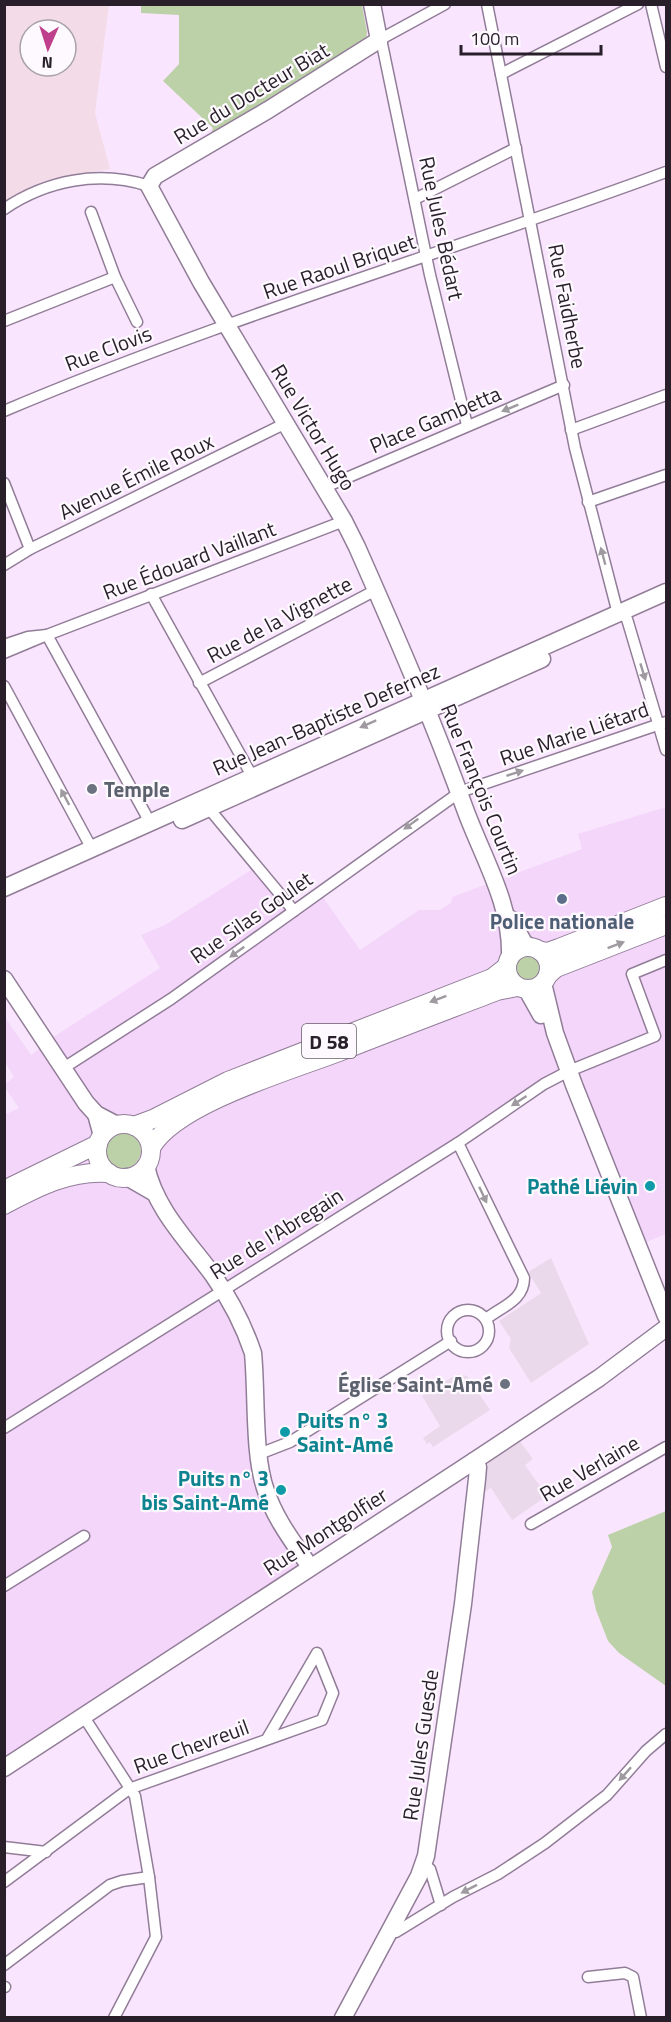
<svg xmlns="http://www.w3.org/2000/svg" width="671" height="2022" viewBox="0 0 671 2022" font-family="'Titillium Web',sans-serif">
	<rect width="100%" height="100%" fill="#f9e6fe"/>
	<path fill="#f3d6fa" d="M 666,807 L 666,1234 L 639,1245 L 569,1072 L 223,1289 L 248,1339 L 261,1468 L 310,1567 L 5,1763 L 4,1115 L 19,1108 L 5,1088 L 5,1084 L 14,1077 L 5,1062 L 4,1016 L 31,1055 L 55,1036 L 160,968 L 141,935 L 165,925 L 257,866 L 294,911 L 320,893 L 360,950 L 419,910 L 440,910 L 451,903 L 452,897 L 582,849 L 578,834 Z"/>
	<g fill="#ead9eb">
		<path d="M 551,1258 L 589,1344 L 531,1383 L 509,1348 L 511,1339 L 499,1321 L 541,1293 L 528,1272 Z"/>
		<path d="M 457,1374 L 467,1376 L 490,1410 L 433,1447 L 430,1442 L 427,1444 L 423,1438 L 440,1426 L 422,1396 Z"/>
		<path d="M 519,1440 L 533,1459 L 525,1465 L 547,1496 L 512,1520 L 491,1488 L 483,1493 L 486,1467 L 491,1459 Z"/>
	</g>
	<path fill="#f3dce8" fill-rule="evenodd" d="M 5,5 L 109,5 L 95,113 L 110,169 L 44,181 L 5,205 ZM 30,30 L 66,30 L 66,66 L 30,66 Z"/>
	<g fill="#bcd1a8">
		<path d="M 141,4 L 362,5 L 367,32 L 366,42 L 211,133 L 213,128 L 163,81 L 179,64 L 179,15 L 141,13 Z"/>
		<circle cx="528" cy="969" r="15"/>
		<circle cx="122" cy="1150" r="19"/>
		<path d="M 666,1511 L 666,1686 L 619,1653 L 608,1641 L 596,1610 L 592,1592 L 612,1547 L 608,1535 Z"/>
	</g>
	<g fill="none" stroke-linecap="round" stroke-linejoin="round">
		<g stroke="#927d98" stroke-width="13">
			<g id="street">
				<path d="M 487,4 L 575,448 L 616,606 L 627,619 L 666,750"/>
				<path d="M 651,4 L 666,67"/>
				<path d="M 381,39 L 430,275 L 467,425"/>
				<path d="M 379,40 L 445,4"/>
				<path d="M 501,74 L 638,4"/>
				<path d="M 415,199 L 516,148"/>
				<path d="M 4,209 C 47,180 99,170 149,186"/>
				<path d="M 91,212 L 115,277 L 137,322"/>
				<path d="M 4,321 L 115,277"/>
				<path d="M 4,411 C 221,319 446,253 666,172"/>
				<path d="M 571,430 L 666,395"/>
				<path d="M 4,483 L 30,549"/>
				<path d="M 323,488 L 564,385"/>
				<path d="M 588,502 L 666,475"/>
				<path d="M 4,565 L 30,549 L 286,423"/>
				<path d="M 151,594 L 252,776"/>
				<path d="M 4,645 L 28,637 L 47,635 L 4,653"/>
				<path d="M 199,683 L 376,590"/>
				<path d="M 4,686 L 92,849"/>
				<path d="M 206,805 L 294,911"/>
				<path d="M 148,825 L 146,815 L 47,635 L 344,521"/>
				<path d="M 62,1069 L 171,999 L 460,792 L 666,722"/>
				<path d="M 458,1143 L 524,1278 C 524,1300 503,1306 486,1319"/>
				<circle cx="468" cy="1331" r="21"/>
				<path d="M 4,1428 L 458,1143 L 544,1084 L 569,1071 L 655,1036 L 632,974 L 666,960"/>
				<path d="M 259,1454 L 290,1442 L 451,1341"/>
				<path d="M 531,1524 L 666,1447"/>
				<path d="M 4,1586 L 84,1536"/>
				<path d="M 84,1717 L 135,1796 L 149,1877 L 156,1937 L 114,2018"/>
				<path d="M 4,1847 L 46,1852"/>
				<path d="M 423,1864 L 430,1869 L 441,1905"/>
				<path d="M 4,1882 L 129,1789 L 322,1720 L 333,1693 L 317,1653 L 267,1739"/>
				<path d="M 389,1931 L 396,1932 L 453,1897 L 498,1874 L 545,1843 L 607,1795 L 646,1751 L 666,1734"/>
				<path d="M 4,1965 L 110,1885 L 122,1881 L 149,1877"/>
				<path d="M 588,1977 L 625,1973 L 633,1977 L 641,2018"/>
				<path d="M 4,1987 L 5,1987"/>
			</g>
		</g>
		<g stroke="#927d98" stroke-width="19">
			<g id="secondary">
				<path d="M 372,4 L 379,40 L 268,110 L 155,176 L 149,186 L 201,282 L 344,521 L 357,547 C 395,633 433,720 465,809 C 482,856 512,904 510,957"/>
				<path d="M 182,820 L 542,659"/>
				<path d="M 4,888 L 666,592"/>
				<path d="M 511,919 L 524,943 L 530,947"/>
				<path d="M 4,979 L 86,1103 L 96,1114 L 117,1125"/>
				<path d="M 543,983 L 555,1033 L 574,1085 L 666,1316"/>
				<path d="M 527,990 L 541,1015"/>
				<path d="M 96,1114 L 102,1136"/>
				<path d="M 146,1166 C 155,1209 188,1241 213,1275 C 230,1299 244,1326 253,1353 C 257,1393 253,1456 266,1491 C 275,1519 294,1543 310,1567"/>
				<path d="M 127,1177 L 153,1192"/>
				<path d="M 4,1768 L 474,1461 L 599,1378 L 666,1328"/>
				<path d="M 343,2018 L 419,1876 L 426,1856 L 463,1604 L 477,1479 L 478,1467 L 474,1461"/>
			</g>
		</g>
		<g stroke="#927d98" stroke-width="20">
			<g id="primary">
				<circle cx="528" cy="968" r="21"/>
				<path d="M 540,951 L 548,952 L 559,948 L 666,906"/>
				<path d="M 548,975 L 556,968 L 666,925"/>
				<circle cx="124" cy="1151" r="27"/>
				<path d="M 134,1126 L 153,1119 L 228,1081 L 492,978 L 506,967"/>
				<path d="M 151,1148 C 175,1104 292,1070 339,1052 C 392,1031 445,1011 497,991 L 517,987"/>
				<path d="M 4,1190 L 98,1144"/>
				<path d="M 4,1205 C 38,1187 70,1170 109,1173"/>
			</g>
		</g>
		<use href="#street" stroke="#fff" stroke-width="10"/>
		<use href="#secondary" stroke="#fff" stroke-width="16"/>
		<use href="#primary" stroke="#fff" stroke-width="18"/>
	</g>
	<defs><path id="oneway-solid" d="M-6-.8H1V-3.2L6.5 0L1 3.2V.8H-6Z" transform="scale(1.5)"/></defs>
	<g fill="#9e9a9f">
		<use href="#oneway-solid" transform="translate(510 408) rotate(158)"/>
		<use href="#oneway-solid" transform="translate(603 556) rotate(-105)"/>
		<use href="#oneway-solid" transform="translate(643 672) rotate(73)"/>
		<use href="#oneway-solid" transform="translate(368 724) rotate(156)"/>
		<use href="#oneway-solid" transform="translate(515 773) rotate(-18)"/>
		<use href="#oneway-solid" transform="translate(65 797) rotate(-118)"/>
		<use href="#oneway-solid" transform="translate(411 824) rotate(144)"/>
		<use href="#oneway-solid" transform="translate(616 945) rotate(-21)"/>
		<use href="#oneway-solid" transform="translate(237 952) rotate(144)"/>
		<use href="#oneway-solid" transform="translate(438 999) rotate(159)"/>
		<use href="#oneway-solid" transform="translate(519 1101) rotate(147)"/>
		<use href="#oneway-solid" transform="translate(483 1195) rotate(65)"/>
		<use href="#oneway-solid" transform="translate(625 1774) rotate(132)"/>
		<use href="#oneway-solid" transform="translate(469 1889) rotate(153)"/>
	</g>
	<g fill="#6b7280" stroke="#fef9ff" stroke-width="2">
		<circle cx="92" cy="789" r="6"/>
		<circle cx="505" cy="1384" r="6"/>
	</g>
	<circle fill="#5c6f8a" stroke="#fef9ff" stroke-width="2" cx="562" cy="899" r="6"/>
	<g fill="#0f9aa8" stroke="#fef9ff" stroke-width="2">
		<circle cx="650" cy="1186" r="6"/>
		<circle cx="285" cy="1432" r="6"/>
		<circle cx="281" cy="1490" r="6"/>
	</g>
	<g text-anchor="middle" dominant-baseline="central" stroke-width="4.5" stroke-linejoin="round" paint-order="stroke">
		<rect fill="#fef9ff" stroke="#68606a" stroke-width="1.5" x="302" y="1024" width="54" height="34" rx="4.5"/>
		<g font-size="20" font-weight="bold" fill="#281f2a">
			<text x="329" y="1041">D 58</text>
		</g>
		<g font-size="21" fill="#281f2a" stroke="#fef9ff">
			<text transform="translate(251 93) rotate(-31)">Rue du Docteur Biat</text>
			<text transform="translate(442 228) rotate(78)">Rue Jules Bédart</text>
			<text transform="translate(339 266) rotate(-19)">Rue Raoul Briquet</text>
			<text transform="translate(568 306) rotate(79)">Rue Faidherbe</text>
			<text transform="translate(108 348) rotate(-21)">Rue Clovis</text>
			<text transform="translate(435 419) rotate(-23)">Place Gambetta</text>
			<text transform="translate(314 427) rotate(59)">Rue Victor Hugo</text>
			<text transform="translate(136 476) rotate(-26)">Avenue Émile Roux</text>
			<text transform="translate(189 560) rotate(-21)">Rue Édouard Vaillant</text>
			<text transform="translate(279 619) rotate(-28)">Rue de la Vignette</text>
			<text transform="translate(326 719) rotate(-24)">Rue Jean-Baptiste Defernez</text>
			<text transform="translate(574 733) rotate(-19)">Rue Marie Liétard</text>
			<text transform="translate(482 789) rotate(68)">Rue François Courtin</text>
			<text transform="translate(251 917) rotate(-35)">Rue Silas Goulet</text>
			<text transform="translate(276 1233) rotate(-32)">Rue de l'Abregain</text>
			<text transform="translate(589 1468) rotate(-30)">Rue Verlaine</text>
			<text transform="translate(325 1531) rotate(-33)">Rue Montgolfier</text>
			<text transform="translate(420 1745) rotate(-82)">Rue Jules Guesde</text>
			<text transform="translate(191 1746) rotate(-20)">Rue Chevreuil</text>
		</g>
		<g font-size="21" font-weight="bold" fill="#5b616d" stroke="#fef9ff" text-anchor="start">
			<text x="104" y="789">Temple</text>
			<text x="493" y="1384" text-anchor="end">Église Saint-Amé</text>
		</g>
		<g font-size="21" font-weight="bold" fill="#4e5e75" stroke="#fef9ff">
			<text x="562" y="921">Police nationale</text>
		</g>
		<g font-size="21" font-weight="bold" fill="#0d838f" stroke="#fef9ff" text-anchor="end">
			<text x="638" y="1186">Pathé Liévin</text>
			<text x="297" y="1420" text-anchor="start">Puits n° 3<tspan x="297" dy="24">Saint-Amé</tspan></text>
			<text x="269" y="1478">Puits n° 3<tspan x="269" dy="24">bis Saint-Amé</tspan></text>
		</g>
	</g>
	<rect width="671" height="2022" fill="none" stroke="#281f2a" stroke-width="12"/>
	<g transform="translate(48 48) rotate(183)"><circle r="28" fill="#fef9ff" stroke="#a8a2aa" stroke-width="1.5"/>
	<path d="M0-4.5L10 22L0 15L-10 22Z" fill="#be3f8b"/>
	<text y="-9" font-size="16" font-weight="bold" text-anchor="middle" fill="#281f2a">N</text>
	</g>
	<path d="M461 45v9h140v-9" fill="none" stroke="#281f2a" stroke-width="3"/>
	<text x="470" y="45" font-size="18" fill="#281f2a" stroke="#fef9ff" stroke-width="4.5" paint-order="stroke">100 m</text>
</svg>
